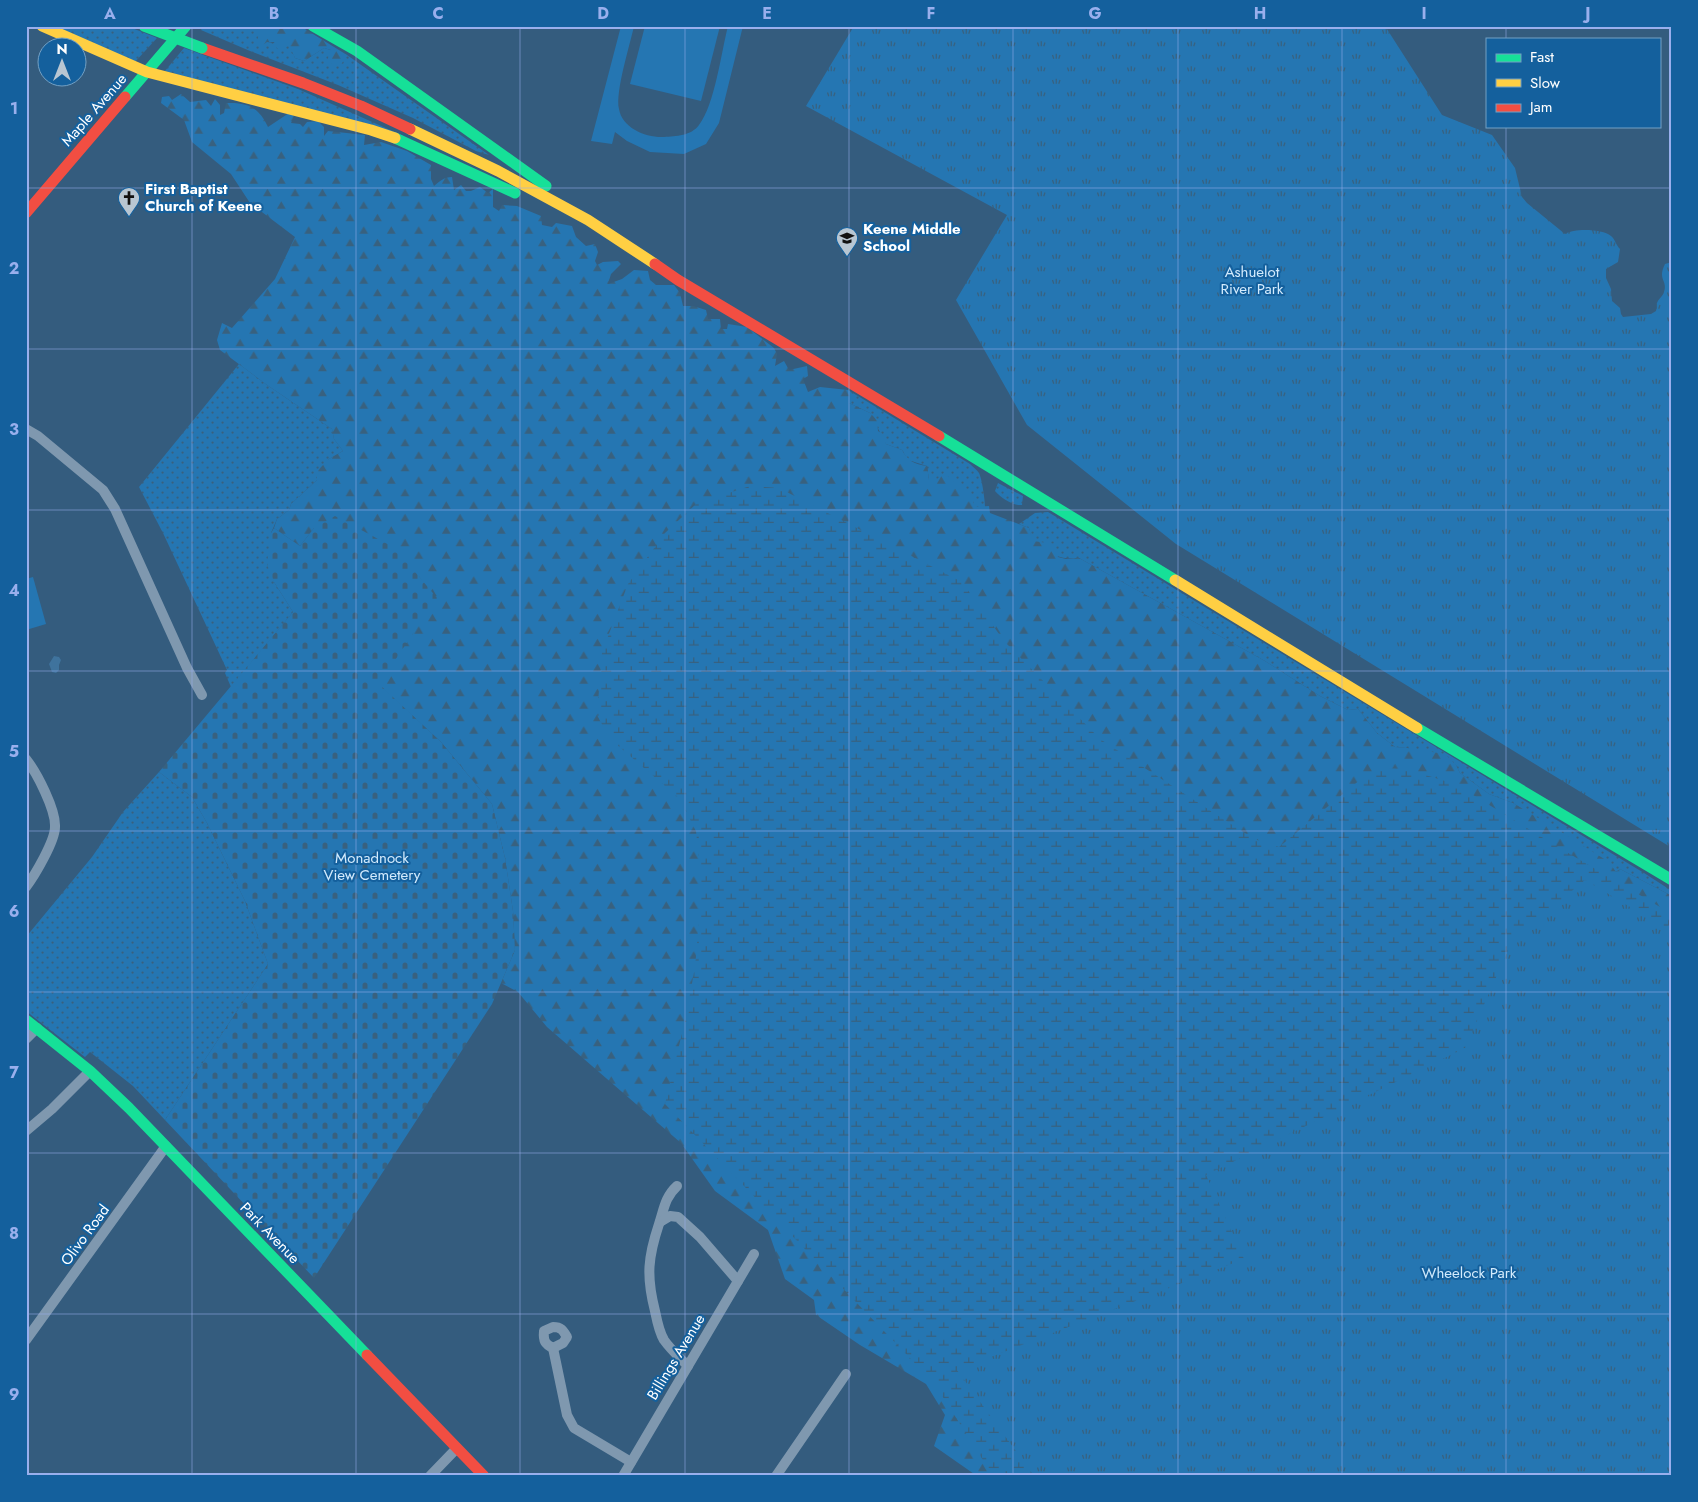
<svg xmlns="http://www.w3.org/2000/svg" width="1698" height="1502" viewBox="0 0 1698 1502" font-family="Jost,sans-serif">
	<defs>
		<pattern id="grass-dots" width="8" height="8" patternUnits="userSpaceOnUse" patternTransform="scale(1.25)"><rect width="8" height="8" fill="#2576b2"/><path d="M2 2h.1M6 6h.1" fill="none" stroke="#38617f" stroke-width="1.8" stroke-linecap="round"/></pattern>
		<pattern id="forest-firs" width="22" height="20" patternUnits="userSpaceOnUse" patternTransform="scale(1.25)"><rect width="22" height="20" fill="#2576b2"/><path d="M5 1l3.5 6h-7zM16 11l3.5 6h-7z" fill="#38617f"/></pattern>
		<pattern id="wetland-marsh" width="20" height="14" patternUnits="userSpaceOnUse" patternTransform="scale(1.25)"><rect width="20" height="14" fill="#2576b2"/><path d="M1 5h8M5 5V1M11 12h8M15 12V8" fill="none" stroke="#38617f"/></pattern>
		<pattern id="cemetery-stones" width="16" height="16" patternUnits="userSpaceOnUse" patternTransform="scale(1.25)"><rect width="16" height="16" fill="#2576b2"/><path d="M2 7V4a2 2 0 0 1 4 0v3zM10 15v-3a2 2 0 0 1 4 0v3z" fill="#38617f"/></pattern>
		<pattern id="park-tufts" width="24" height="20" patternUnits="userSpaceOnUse" patternTransform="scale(1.25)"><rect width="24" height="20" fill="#2576b2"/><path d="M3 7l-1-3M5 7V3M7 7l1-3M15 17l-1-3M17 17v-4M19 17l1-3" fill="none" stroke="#38617f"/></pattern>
	</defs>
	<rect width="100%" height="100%" fill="#345c7e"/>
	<g fill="url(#grass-dots)">
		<path d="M 49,26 L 127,26 L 157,38 L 134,63 Z"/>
		<path d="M 204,26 L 261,26 L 261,30 L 267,42 L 290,45 L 295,58 L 304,61 L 324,48 L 347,55 L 489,155 L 476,151 L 413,118 L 338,85 L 250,51 L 201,30 Z"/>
		<path d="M 184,48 L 298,89 L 406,137 L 165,71 Z"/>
		<path d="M 239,364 L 267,385 L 332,429 L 334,439 L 343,451 L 329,459 L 317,480 L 291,504 L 289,510 L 277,519 L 271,533 L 274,582 L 293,612 L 231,687 L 225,673 L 227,670 L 163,533 L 139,487 Z"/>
		<path d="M 848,390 L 970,464 C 973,467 977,470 979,473 C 982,479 985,500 985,507 L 974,507 L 936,480 L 929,480 L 927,466 L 908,460 L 902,450 L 886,444 L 870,413 L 849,403 Z"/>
		<path d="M 998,483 L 1023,496 L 1022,505 C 1013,506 1001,498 995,491 Z"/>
		<path d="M 1048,512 L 1644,873 L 1672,891 L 1672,896 L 1620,869 L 1616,872 L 1513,803 L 1489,794 L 1460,773 L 1456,765 L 1407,748 L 1395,747 L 1377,733 L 1358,709 L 1348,710 L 1320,696 L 1265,661 L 1079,558 C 1056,560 1051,553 1032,541 L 1029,528 L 1019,524 L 1035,513 Z"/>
		<path d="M 159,772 L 192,797 L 207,823 L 245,901 L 268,964 L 165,1120 L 133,1086 L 90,1052 L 85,1057 L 26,1011 L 26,937 L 92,857 L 123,812 Z"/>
	</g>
	<g fill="url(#forest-firs)">
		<path d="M 261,26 L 300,26 L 347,55 L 342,63 L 334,65 L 327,61 L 331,50 L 324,48 L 304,61 L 295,58 L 289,45 L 280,51 L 276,47 L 274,42 L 267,42 L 263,45 L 257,42 Z"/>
		<path d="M 181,94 L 190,102 L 206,100 L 211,106 L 215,99 L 220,105 L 220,115 L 224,113 L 226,103 C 247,102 259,107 268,127 L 289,113 L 294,116 L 291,123 L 300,124 L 303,127 L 307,122 L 318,121 L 324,127 L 324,136 L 328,131 L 365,135 L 364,145 L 381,142 L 407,151 L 431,165 L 431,179 L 434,186 C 440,181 444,177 452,177 L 454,190 L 461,185 L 466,191 L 471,191 L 480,187 L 488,193 L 493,189 L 493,207 L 499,211 L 502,205 L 517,206 L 541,216 L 542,225 L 552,227 L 556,223 L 572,226 L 576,237 L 586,246 L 595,244 L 598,252 L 595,261 L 597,265 L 603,262 L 618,261 L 621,264 L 611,274 L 608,284 L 622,279 L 634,270 L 648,271 L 650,280 L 656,285 L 674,285 L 680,293 L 683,306 L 693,306 L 706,310 L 708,319 L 720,319 L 721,329 L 727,329 L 728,324 L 747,327 L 774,348 L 777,354 L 775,366 L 784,361 L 789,370 L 807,366 L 808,376 L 803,379 L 808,392 L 820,387 L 848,390 L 851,396 L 849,403 L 870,413 L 877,420 L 878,431 L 884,435 L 886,444 L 902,450 C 908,461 914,464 927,466 L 929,480 L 936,480 L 944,473 L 973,498 L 974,507 L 989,506 L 990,513 L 1029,528 L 1033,541 L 1055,544 L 1058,557 L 1066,559 L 1079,558 L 1265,661 L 1320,696 L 1348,710 L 1358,709 L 1377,733 L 1395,747 L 1407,748 L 1445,754 L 1456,765 L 1460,773 L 1489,794 L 1513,803 L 1558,830 L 1609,862 L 1616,872 L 1620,869 L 1672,896 L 1672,1476 L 977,1476 L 934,1446 L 945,1415 L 926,1384 L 860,1345 L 816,1315 L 814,1300 L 785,1279 L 768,1230 L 715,1191 L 681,1143 L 547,1027 L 518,992 L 501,983 L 515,950 L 513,911 L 505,858 L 492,804 L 441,742 L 378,684 L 314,528 L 300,546 L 274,528 L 277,519 L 289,510 L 291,504 L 317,480 L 317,471 L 329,459 L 343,451 L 334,439 L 332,429 L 267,385 L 220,350 L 217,340 L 222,323 L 232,328 L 275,279 L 295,237 L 250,203 L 231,174 L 192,142 L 184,120 L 161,103 L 162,97 L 169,96 L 172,100 Z"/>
	</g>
	<path fill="url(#wetland-marsh)" d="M 750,486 L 779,488 L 962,582 L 1004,641 L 1100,739 L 1254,839 L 1279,847 L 1361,779 L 1383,768 L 1406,769 L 1455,784 L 1558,847 L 1672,914 L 1672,1476 L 993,1476 L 934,1383 L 665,1104 L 685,1021 L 695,967 L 702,889 L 696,831 L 679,798 L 609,738 L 597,715 L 602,652 L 628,584 L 665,533 L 696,504 Z"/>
	<path fill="url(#cemetery-stones)" d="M 335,516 L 395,548 L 437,598 L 379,684 L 441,742 L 492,804 L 505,858 L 513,911 L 515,950 L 492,1004 L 314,1278 L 165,1120 L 268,964 L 245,901 L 207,823 L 192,797 L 159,772 L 293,612 L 274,582 L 267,564 L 271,533 L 274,528 L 300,546 L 314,528 Z"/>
	<g fill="url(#park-tufts)">
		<path d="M 854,26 L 1385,26 L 1442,115 L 1492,135 L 1515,168 L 1522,197 L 1527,203 L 1565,234 C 1575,228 1602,229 1611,236 C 1615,239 1616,245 1620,249 L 1618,262 L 1606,269 L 1606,278 L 1611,289 L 1612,301 L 1620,308 L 1621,314 L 1623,317 L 1651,314 L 1656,311 C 1657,308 1656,305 1657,303 C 1659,298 1663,296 1664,292 C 1668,280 1657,280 1665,264 L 1672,262 L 1672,848 L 1176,544 L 1027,425 L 956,300 L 1007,215 L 806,106 Z"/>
		<path d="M 1585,880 L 1672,932 L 1672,1476 L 1034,1476 L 957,1370 L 1244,1259 L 1206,1175 L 1465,1048 L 1512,941 Z"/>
	</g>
	<g fill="#2576b2">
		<path d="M 621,26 L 634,26 C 630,45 615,92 619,109 C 622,128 646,138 664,137 C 676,136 691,136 699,125 C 715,104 721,53 728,26 L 743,26 L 719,123 L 706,144 L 684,154 L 650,152 L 627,141 L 615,132 L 612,144 L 591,141 Z"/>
		<path d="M 645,26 L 720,26 L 701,101 L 630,84 Z"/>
		<path d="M 33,577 L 46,624 L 26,630 L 26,579 Z"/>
	</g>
	<path fill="#3f739d" d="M 54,656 L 59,657 L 61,660 L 59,665 L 59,670 L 56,673 L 52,672 L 49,664 Z"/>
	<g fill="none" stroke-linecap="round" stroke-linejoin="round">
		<g stroke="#7f98af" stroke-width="10">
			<path d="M 26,429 L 38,436 L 103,490 L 115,509 L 187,668 L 202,695"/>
			<path d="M 26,759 C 37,773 56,810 55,827 C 55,841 35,875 26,887"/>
			<path d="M 26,1039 L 37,1028"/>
			<path d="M 26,1131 L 52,1109 L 90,1071"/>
			<path d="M 677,1186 C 665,1197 664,1209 659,1224 C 648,1257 646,1276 655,1311 C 657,1321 659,1332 664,1340 C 671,1350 680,1358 688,1366"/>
			<path d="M 660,1222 L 670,1216 L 678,1217 L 700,1237 L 738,1281"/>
			<path d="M 553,1327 C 561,1327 563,1330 567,1337 L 563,1343 L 553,1348 C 545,1344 543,1341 544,1331 Z"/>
			<path d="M 26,1340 L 166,1146"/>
			<path d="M 553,1348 L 567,1415 L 574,1428 L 631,1462"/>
			<path d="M 430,1476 L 457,1448"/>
			<path d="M 623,1476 L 754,1254"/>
			<path d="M 776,1476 L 846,1374"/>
		</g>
		<g stroke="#16e098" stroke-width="11">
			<path d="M 313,26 L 357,51 L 546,186"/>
			<path d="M 125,97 L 186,26"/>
			<path d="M 395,138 L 515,193"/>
			<path d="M 939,436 L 1175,580"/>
			<path d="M 1417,728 L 1672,880"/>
			<path d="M 26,1020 L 90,1071 L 129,1108 L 367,1355"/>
		</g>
		<g stroke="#ffcf43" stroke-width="11">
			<path d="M 42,26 L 147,72 L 371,130 L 395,138"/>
			<path d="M 410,129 L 498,171 L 588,220 L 655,264"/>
			<path d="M 1175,580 L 1417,728"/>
		</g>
		<g stroke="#f24e42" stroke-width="11">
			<path d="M 202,48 L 303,83 L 361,106 L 410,129"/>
			<path d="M 26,213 L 125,97"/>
			<path d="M 655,264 L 678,280 L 939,436"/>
			<path d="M 367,1355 L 484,1476"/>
		</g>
		<path stroke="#16e098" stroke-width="11" d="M 144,26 L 202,48"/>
	</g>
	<path fill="none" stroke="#99afed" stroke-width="1" stroke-opacity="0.55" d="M 192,26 L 192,1476M 356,26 L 356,1476M 520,26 L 520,1476M 685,26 L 685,1476M 849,26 L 849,1476M 1013,26 L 1013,1476M 1178,26 L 1178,1476M 1342,26 L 1342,1476M 1506,26 L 1506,39M 1506,126 L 1506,1476M 26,188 L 1672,188M 26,349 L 1672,349M 26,510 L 1672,510M 26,671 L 1672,671M 26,831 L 1672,831M 26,992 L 1672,992M 26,1153 L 1672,1153M 26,1314 L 1672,1314"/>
	<defs>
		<g id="church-pin" transform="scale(1.125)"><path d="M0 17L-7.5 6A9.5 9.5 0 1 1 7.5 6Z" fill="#b8c6d2" stroke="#14609d"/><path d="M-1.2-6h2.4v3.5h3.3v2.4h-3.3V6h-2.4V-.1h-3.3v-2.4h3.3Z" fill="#111"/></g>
		<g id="school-pin" transform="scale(1.125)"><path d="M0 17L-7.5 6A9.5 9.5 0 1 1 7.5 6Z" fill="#b8c6d2" stroke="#14609d"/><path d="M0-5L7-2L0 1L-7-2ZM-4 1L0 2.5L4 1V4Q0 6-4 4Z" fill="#111"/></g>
	</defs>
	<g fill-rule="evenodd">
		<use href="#church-pin" x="129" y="198"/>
		<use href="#school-pin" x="847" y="238"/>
	</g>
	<g text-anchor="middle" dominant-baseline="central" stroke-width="4" stroke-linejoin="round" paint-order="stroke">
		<g font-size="15" fill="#fff" stroke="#14609d">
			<text transform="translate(94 110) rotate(-49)">Maple Avenue</text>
			<text transform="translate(270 1233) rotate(46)">Park Avenue</text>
			<text transform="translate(85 1235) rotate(-54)">Olivo Road</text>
			<text transform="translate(676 1357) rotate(-59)">Billings Avenue</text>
		</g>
		<g font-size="15" font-weight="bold" fill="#fff" stroke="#14609d" text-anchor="start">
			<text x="145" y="189">First Baptist<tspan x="145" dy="17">Church of Keene</tspan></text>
			<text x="863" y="229">Keene Middle<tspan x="863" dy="17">School</tspan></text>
		</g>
		<g font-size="15" fill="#d3ebfd" stroke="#14609d">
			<text x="1252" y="272">Ashuelot<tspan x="1252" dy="17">River Park</tspan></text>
			<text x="372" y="858">Monadnock<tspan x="372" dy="17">View Cemetery</tspan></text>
			<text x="1469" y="1273">Wheelock Park</text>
		</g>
	</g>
	<rect width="1698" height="1502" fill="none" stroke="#14609d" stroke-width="55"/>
	<rect x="1486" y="38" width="175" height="90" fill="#14609d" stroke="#72a0c4"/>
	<rect x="1496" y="54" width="25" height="8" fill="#16e098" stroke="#72a0c4"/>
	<text x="1530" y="62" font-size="15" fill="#ffffff">Fast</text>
	<rect x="1496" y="79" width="25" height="8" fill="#ffcf43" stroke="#72a0c4"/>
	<text x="1530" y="88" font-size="15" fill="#ffffff">Slow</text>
	<rect x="1496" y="104" width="25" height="8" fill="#f24e42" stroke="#72a0c4"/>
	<text x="1530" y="112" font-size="15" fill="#ffffff">Jam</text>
	<g transform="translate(62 62)"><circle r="24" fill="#14609d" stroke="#72a0c4"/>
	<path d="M0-4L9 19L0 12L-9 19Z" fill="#b8c6d2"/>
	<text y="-8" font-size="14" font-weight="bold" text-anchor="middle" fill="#ffffff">N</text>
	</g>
	<rect x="28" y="28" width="1642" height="1446" fill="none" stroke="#99afed" stroke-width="2"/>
	<g font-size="16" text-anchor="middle" font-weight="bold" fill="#99afed">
		<text x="110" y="19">A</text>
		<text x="274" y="19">B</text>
		<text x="438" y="19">C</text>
		<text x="603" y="19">D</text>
		<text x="767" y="19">E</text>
		<text x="931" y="19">F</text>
		<text x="1095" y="19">G</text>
		<text x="1260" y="19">H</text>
		<text x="1424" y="19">I</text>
		<text x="1588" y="19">J</text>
		<text x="14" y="114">1</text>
		<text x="14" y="274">2</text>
		<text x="14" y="435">3</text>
		<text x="14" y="596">4</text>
		<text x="14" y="757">5</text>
		<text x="14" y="917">6</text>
		<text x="14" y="1078">7</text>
		<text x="14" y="1239">8</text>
		<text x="14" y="1400">9</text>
	</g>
</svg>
